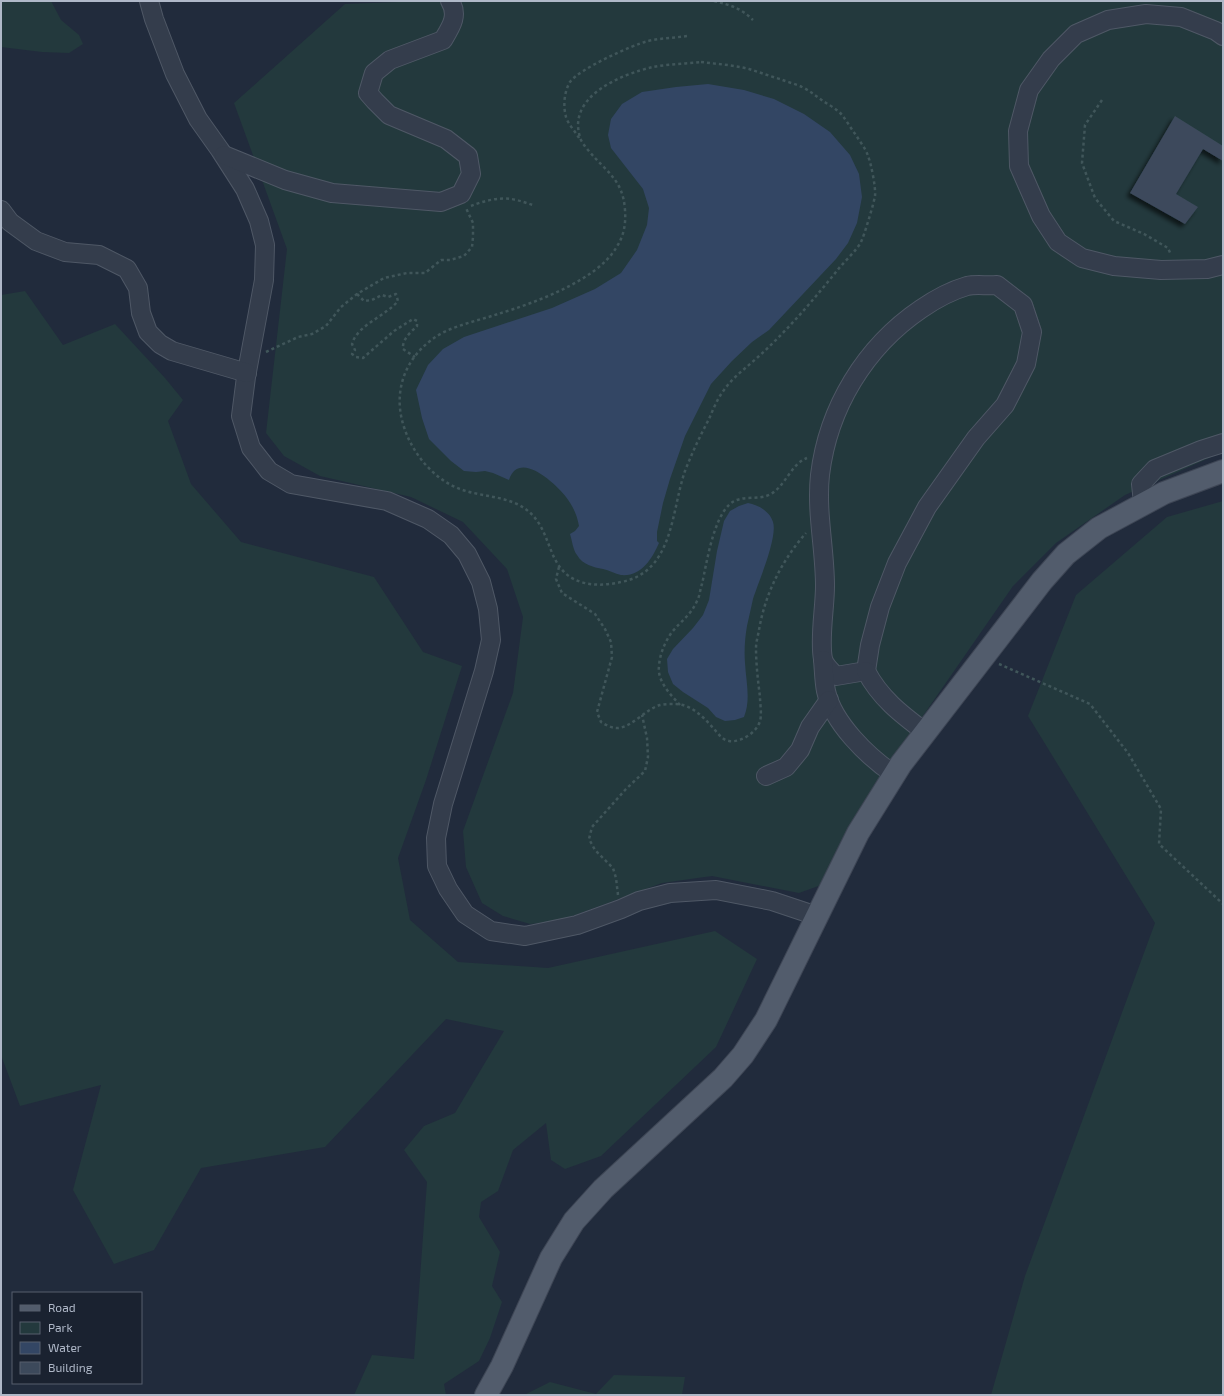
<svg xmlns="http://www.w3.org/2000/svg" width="1224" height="1396" viewBox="0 0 1224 1396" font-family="'Exo 2',sans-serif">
	<defs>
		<filter id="shadow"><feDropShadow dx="-3.5" dy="3.5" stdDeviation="2" flood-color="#0009"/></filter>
	</defs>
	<rect width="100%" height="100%" fill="#212b3c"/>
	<g fill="#23393d">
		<path d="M 1,1 L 51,1 L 61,20 L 79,35 L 83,44 L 69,53 L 42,52 L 1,47 Z"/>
		<path d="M 425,1 L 1223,1 L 1223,452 L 1125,495 L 1056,543 L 1013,586 L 875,785 L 824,884 L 799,893 L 712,876 L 662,883 L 559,921 L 530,924 L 503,916 L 482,903 L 466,867 L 463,831 L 513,693 L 523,617 L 507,569 L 463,522 L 411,497 L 320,476 L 284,456 L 266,433 L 287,249 L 234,103 L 345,4 Z"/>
		<path d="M 25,291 L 63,345 L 115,324 L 165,378 L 183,400 L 168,421 L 191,484 L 241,542 L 374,577 L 423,652 L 462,666 L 426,780 L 398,858 L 410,920 L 458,962 L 548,968 L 715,931 L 757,959 L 716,1047 L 601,1156 L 565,1169 L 551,1160 L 546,1123 L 513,1150 L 498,1191 L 481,1202 L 479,1217 L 500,1252 L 492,1286 L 502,1302 L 490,1338 L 479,1361 L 444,1384 L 446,1395 L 354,1395 L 372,1355 L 414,1359 L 427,1182 L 404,1150 L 424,1126 L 455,1113 L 504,1031 L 446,1019 L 325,1147 L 201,1168 L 154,1250 L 114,1264 L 73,1190 L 101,1085 L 20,1106 L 1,1055 L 1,295 Z"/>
		<path d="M 1223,501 L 1223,1395 L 991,1395 L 1025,1276 L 1155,923 L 1028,716 L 1076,595 L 1167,517 Z"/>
		<path d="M 614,1375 L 685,1377 L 682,1395 L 524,1395 L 550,1382 L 596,1394 Z"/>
	</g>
	<g fill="#334664">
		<path d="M 708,84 L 744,90 L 774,99 L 804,114 L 830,132 L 850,155 L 859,174 L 862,197 L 857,223 L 848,243 L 836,259 L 769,330 L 752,342 L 732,361 L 711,384 L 685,436 L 670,479 L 663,503 L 657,532 L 657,541 L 659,543 C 652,559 641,577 621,575 C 615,574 609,570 603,569 C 593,567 583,565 577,555 C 573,550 572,540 570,534 L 575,531 L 579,526 C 577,515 573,506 566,497 C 556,484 519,449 509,480 L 493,473 L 485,471 L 476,472 L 464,471 L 451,461 L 429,439 L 422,418 L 416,390 L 428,365 L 443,349 L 464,337 L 552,308 L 595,289 L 621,273 L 637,250 L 647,225 L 649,208 L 643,189 L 611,148 L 608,135 L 611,119 L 622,104 L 642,92 L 676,87 Z"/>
		<path d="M 748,503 C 758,505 770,511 773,522 C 778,537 758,583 753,599 C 751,608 749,617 747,626 C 745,637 744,651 745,663 C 746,681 751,700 744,717 L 735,720 L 725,721 L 716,717 L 708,708 L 683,692 L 673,684 L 668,672 L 667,659 L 673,649 L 693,628 L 703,615 L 709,600 L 717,551 L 724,521 L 730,511 L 739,506 Z"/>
	</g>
	<path fill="#3c495b" filter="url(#shadow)" d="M 1175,116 L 1223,146 L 1223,161 L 1203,149 L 1176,194 L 1198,207 L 1185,224 L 1130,193 Z"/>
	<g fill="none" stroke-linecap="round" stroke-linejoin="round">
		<g stroke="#4f5866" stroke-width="20">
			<g id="minor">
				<path d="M 149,1 L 154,19 L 175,74 L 198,119 L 220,150 L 245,189 L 259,221 L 265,245 L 264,280 L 246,377 L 241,416 L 251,448 L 269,471 L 291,484 L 387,501 L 428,519 L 451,535 L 467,554 L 481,582 L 488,609 L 491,640 L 484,671 L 443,804 L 436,838 L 437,866 L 448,889 L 465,914 L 491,931 L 525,936 L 577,925 L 621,909 L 639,901 L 670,893 L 716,890 L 772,901 L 817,916"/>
				<path d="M 1223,36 L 1216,31 L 1181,17 L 1146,14 L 1108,20 L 1076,34 L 1051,59 L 1029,90 L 1018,131 L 1019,166 L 1041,216 L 1058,242 L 1082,258 L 1114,266 L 1161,270 L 1207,269 L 1223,265"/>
				<path d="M 224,155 L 285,180 L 332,193 L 441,202 L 461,194 L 471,174 L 468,156 L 446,139 L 389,115 L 375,101 L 368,93 L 374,73 L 390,60 L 443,40 C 451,27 459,15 450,1"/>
				<path d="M 1,210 L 10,222 L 36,241 L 65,252 L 99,255 L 127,269 L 138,288 L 141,313 L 148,332 L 160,344 L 172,351 L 247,373"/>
				<path d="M 997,285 L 1023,305 L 1032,332 L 1026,364 L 1005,405 L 976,438 L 927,507 L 897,563 L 880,607 L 870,645 L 866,671 L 836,676 C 831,671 825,666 823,659 C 819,639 825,608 825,586 C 825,549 816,512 820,475 C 828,408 865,347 921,309 C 934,300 950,291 967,286 C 976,284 987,286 997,285 Z"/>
				<path d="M 1143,503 L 1141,484 L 1155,469 L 1201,450 L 1223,443"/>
				<path d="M 823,660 C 824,670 824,681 826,691 C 833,723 868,757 895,775"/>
				<path d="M 866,671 C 880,698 901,714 925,732"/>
				<path d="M 766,776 L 786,767 L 800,750 L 810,727 L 829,700"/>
			</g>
		</g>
		<g stroke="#3e4655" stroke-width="24">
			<path id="major" d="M 486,1395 L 502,1366 L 551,1258 L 574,1221 L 603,1189 L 723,1078 L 743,1055 L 766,1020 L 858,833 L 901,764 L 1042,581 L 1066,554 L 1099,528 L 1164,493 L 1223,471"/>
		</g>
		<g stroke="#40565a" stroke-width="2.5" stroke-dasharray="3 3" stroke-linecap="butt">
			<path d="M 714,1 C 730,5 741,8 753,20"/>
			<path d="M 701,62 C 717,64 733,65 749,69 C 759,72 769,76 780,79 C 787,82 796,84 802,87 C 810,91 816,96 823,101 C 829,105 837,109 842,115 C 847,121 851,129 856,135 C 860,142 866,149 868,156 C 871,163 876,188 875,196 C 874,203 864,236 861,242 C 856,251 847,259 840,267 C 815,298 788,330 758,357 C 746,368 733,377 724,390 C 717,399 713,410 709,419 C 700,436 692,453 685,471 C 671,511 674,572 621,582 C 608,585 594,586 581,582 C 541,569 557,523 517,504 C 497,495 475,496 455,487 C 431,476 412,452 404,427 C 391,388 408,351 444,332 C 461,324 480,320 498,314 C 534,303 596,281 616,248 C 624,236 626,224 625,210 C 623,179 606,172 588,150 C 585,146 581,142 580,137 C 567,96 622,74 653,67 C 668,64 685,64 701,62 Z"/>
			<path d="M 1102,100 L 1085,125 L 1082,163 L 1095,198 L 1114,221 L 1144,234 L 1168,248 L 1171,255"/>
			<path d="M 579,138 C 575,131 568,124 566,117 C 563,106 564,92 570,82 C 579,69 632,45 648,41 C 661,38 674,38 687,36"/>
			<path d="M 471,206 C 483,201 499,197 511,199 C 519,200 526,203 533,205"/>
			<path d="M 357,294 L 364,301 L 372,300 L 382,295 L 388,297 L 396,294 L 398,301 C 386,316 357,325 352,344 L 355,350 L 352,354 L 356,357 L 363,358 L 394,331 L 413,319 L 417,321 L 417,326 C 411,332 402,339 403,349 L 415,357"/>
			<path d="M 266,352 L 298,337 L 312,334 L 326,326 L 341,307 L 357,294 L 384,278 L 407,273 L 425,273 L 441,260 L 450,260 L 464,256 L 472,247 L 473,237 L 473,223 L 466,208"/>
			<path d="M 559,567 L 556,579 L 562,593 L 595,614 L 605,629 L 611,642 L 612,657 L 597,712 L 601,722 C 606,725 611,728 618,728 C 632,727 646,709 660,705 C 665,704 671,704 676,704 C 693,705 704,718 715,730 C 719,735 723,740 729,741 C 741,743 757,732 760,721 C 762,714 760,704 760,697 C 758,681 756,664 756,648 C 756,642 758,636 759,630 C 765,594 782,560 806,533"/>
			<path d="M 999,664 L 1090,704 L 1128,753 L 1161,809 L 1159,844 L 1223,904"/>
			<path d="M 680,705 C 670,694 657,681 659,666 C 660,653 665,642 672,632 C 681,621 691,615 697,601 C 700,596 700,589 702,584 C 707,562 713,519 730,504 C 741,494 759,501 771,494 C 786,485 791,464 807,458"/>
			<path d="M 618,895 L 616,878 L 613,868 L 595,850 L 589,839 L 592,827 L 626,789 L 645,771 L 648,757 L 647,738 L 642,715"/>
		</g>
		<use href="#minor" stroke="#343d4c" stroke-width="18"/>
		<use href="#major" stroke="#525c6c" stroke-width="22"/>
	</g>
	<rect width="1224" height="1396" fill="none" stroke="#afb8c8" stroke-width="4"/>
	<rect x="12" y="1292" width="130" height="92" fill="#1a2230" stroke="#565e6d"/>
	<rect x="20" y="1305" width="20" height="6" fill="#525c6c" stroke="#565e6d"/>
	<text x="48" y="1312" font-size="12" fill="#afb8c8">Road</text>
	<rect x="20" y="1322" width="20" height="12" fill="#23393d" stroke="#565e6d"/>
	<text x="48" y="1332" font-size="12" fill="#afb8c8">Park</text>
	<rect x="20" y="1342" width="20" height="12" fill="#334664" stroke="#565e6d"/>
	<text x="48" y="1352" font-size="12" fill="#afb8c8">Water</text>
	<rect x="20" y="1362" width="20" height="12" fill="#3c495b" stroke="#565e6d"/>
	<text x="48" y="1372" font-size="12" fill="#afb8c8">Building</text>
</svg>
